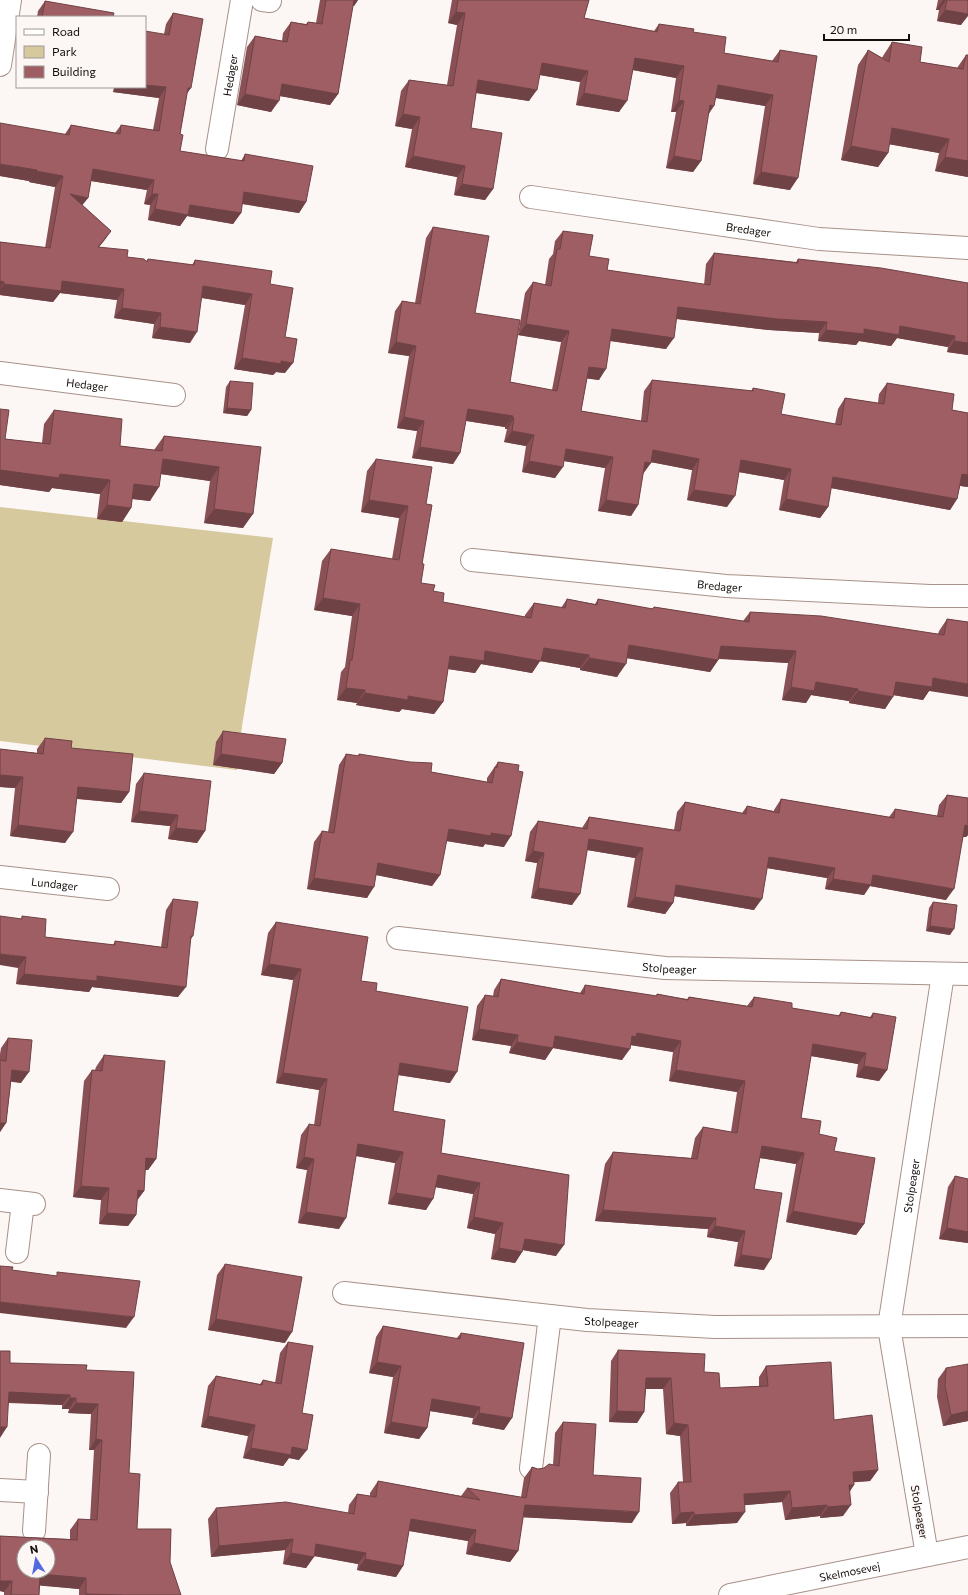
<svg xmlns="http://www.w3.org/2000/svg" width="968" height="1595" viewBox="0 0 968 1595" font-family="Commissioner,sans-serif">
	<rect width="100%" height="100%" fill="#fcf7f5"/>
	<path fill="#d6c99e" d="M 0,507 L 273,538 L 242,726 L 237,770 L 0,741 Z"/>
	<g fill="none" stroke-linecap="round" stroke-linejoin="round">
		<g stroke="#a79188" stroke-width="24">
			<g id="street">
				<path d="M 262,0 L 270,1"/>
				<path d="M 0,65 L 10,0"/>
				<path id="s1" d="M 217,149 L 242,0"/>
				<path id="s2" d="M 531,197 L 819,239 L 968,248"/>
				<path id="s3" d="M 0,373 L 174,395"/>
				<path id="s4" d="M 472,560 L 726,586 L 930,596 L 968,596"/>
				<path id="s5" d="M 0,877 L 108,889"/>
				<path id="s6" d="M 398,938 L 665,968 L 968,974"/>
				<path d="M 0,1200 L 34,1204"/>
				<path d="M 17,1252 L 23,1203"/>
				<path id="s7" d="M 344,1293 L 587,1320 L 715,1327 L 968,1326"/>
				<path d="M 531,1468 L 550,1316"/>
				<path d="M 0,1490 L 37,1492"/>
				<path d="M 34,1531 L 39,1455"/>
				<path id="s8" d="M 927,1555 L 889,1327 L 943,974"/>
				<path id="s9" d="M 730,1595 L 968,1547"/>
			</g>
		</g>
		<use href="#street" stroke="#fff" stroke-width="22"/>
	</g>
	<g fill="#895155">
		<path d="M 320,0 L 358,0 L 354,6 L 353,5 L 338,94 L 330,105 L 280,96 L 271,112 L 237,105 L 247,47 L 255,36 L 282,41 L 283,33 L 291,22 L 306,24 L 308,22 L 316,23 Z"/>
		<path d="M 452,0 L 589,0 L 584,18 L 654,31 L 659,24 L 693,32 L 724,53 L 772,61 L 780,50 L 790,190 L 753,184 L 765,106 L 716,98 L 708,115 L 701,161 L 693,172 L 666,168 L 676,112 L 671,112 L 676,78 L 633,70 L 619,112 L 576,105 L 580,82 L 540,75 L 529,101 L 476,93 L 471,128 L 493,189 L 485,200 L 454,195 L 457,177 L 405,167 L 412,129 L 395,126 L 401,91 L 409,80 L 447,85 L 457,25 L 448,23 Z"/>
		<path d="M 938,0 L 968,0 L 961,25 L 937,21 L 939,10 L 936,10 Z"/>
		<path d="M 45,1 L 113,17 L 37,17 L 38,11 Z"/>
		<path d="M 173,13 L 187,94 L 180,134 L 180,151 L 241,161 L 245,154 L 306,202 L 299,213 L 242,204 L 241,213 L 233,224 L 187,216 L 180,226 L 148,220 L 150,205 L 144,204 L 147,190 L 91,181 L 88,198 L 82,205 L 111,231 L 99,247 L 127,257 L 146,261 L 148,259 L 192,265 L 195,260 L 270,284 L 285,337 L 285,373 L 276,372 L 273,375 L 234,369 L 245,305 L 202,298 L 190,343 L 152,338 L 154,324 L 114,318 L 117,300 L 60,293 L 53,302 L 0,295 L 0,242 L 45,248 L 55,187 L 29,182 L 29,181 L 0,176 L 65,134 L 71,125 L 115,133 L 121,125 L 153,130 L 159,98 L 113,92 L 114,87 L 145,87 L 164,34 L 166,24 Z"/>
		<path d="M 892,42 L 920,62 L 957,68 L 966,55 L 968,55 L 968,177 L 935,171 L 939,153 L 889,144 L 888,153 L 878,167 L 841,160 L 858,65 L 868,50 L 882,58 L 883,56 Z"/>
		<path d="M 433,227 L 475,313 L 510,382 L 552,390 L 561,342 L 518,335 L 525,293 L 533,282 L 545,285 L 549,259 L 553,254 L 555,241 L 563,231 L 589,256 L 607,270 L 704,285 L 706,264 L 714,253 L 796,262 L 798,259 L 968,283 L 968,355 L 947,352 L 948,347 L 897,338 L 891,346 L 859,341 L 856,345 L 818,341 L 819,333 L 769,330 L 676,319 L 666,349 L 610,341 L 599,380 L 587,378 L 581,411 L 641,421 L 644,391 L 652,380 L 751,391 L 753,388 L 781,414 L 835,424 L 838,409 L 845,398 L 878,403 L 879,394 L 887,383 L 952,410 L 968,413 L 968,487 L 960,486 L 957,499 L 950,510 L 831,488 L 828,507 L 820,518 L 779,510 L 784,480 L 739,472 L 727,507 L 687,500 L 692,470 L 651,462 L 643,473 L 638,505 L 631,516 L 598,511 L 605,468 L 564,461 L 555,478 L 522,472 L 526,446 L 504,442 L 507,429 L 505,429 L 505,427 L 466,421 L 460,453 L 453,464 L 412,458 L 417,431 L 397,428 L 409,356 L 388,353 L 395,311 L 402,301 L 415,303 L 426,238 Z"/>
		<path d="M 230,381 L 251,410 L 247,416 L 223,413 L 226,387 Z"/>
		<path d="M 0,409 L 5,439 L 42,443 L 44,424 L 54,410 L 120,446 L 154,450 L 164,436 L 261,447 L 243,528 L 204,523 L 210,481 L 161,474 L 150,501 L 132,499 L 131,508 L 122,522 L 97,519 L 100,494 L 52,488 L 49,492 L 0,485 Z"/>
		<path d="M 376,459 L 426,504 L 421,583 L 433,591 L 443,602 L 525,617 L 525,615 L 534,603 L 561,608 L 567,599 L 595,604 L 598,599 L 652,609 L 654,607 L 743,621 L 750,612 L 938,634 L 939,631 L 947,619 L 968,622 L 929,691 L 923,700 L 893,695 L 885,709 L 849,703 L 849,701 L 811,695 L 806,703 L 782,700 L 788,663 L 719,659 L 710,672 L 627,658 L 617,677 L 580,670 L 580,668 L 540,661 L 532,673 L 481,664 L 475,673 L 448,669 L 443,702 L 434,714 L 402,709 L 399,712 L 356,705 L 357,703 L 337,700 L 341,672 L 345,667 L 352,616 L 314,610 L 322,561 L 331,549 L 392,559 L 399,518 L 361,512 L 367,471 Z"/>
		<path d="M 223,731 L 282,763 L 274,774 L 213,765 L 216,742 Z"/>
		<path d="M 45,738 L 71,748 L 129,792 L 121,803 L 77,799 L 65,843 L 10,836 L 15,788 L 0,787 L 0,749 L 37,753 L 37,749 Z"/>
		<path d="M 346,754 L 358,756 L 359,754 L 431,772 L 487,782 L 487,778 L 498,762 L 504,847 L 485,844 L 483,847 L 446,841 L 440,875 L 432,886 L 376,875 L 367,898 L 307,889 L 314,842 L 322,831 L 328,832 L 339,765 Z"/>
		<path d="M 144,773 L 205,831 L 197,843 L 168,839 L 170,826 L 131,822 L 136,784 Z"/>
		<path d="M 947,795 L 968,798 L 968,835 L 966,837 L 963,837 L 946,900 L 870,886 L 864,895 L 825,889 L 827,878 L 767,868 L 754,910 L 674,896 L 673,903 L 665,914 L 627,907 L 635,858 L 587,850 L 572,905 L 531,898 L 537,863 L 525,861 L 530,832 L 538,821 L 582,828 L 589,817 L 674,830 L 677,812 L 685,802 L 742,813 L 747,806 L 774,811 L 774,810 L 781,799 L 889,817 L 895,809 L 937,816 L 939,805 Z"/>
		<path d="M 173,899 L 193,936 L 191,939 L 178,997 L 92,987 L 89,992 L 16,984 L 18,968 L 21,919 L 22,916 L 45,937 L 113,945 L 115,941 L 161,947 L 166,910 Z"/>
		<path d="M 933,902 L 950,935 L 926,931 L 929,908 Z"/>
		<path d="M 276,922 L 376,991 L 450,1083 L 398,1075 L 393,1111 L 441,1153 L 569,1175 L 556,1256 L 523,1250 L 522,1252 L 515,1263 L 491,1259 L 495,1234 L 467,1228 L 473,1194 L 435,1187 L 426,1210 L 388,1204 L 395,1163 L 356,1156 L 339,1229 L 298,1223 L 307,1170 L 296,1168 L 301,1135 L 309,1124 L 314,1125 L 319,1090 L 276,1083 L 293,980 L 261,975 L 268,933 Z"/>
		<path d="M 501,979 L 580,993 L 585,985 L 656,996 L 657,994 L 687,999 L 689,997 L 747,1006 L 754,997 L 792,1008 L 838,1016 L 841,1012 L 870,1017 L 873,1013 L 887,1070 L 879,1081 L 856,1077 L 858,1064 L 811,1056 L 801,1118 L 819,1134 L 834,1151 L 864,1224 L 856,1235 L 786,1222 L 796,1164 L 760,1158 L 754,1189 L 764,1270 L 734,1266 L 738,1242 L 707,1237 L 708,1229 L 595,1221 L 605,1164 L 613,1152 L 691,1158 L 695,1138 L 703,1127 L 731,1132 L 737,1092 L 669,1081 L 673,1052 L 631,1045 L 622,1060 L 553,1048 L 545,1060 L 509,1053 L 511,1046 L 472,1040 L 477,1006 L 485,995 L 493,996 L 494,990 Z"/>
		<path d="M 8,1038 L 21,1083 L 11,1081 L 6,1123 L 0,1132 L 0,1054 L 1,1048 Z"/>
		<path d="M 104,1055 L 156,1159 L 148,1170 L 145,1170 L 144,1191 L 137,1200 L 136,1215 L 128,1226 L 99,1224 L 101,1200 L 73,1197 L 84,1081 L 92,1070 L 95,1070 L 96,1067 Z"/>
		<path d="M 955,1176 L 968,1179 L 968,1243 L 939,1239 L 948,1187 Z"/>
		<path d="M 225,1264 L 285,1343 L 208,1330 L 217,1275 Z"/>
		<path d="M 383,1326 L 456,1339 L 461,1333 L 504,1430 L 472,1424 L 473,1418 L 430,1411 L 427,1428 L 419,1439 L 384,1433 L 393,1377 L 369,1373 L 376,1337 Z"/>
		<path d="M 288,1342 L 302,1413 L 299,1460 L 289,1458 L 283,1466 L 243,1458 L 248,1436 L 201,1427 L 208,1386 L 216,1376 L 260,1384 L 263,1380 L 275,1383 L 280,1353 Z"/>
		<path d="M 618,1350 L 704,1372 L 720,1388 L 759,1386 L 759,1377 L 766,1366 L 834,1420 L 878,1470 L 870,1481 L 854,1482 L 850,1491 L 843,1516 L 820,1518 L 820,1516 L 785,1520 L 782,1502 L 744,1505 L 737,1523 L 686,1526 L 686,1523 L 672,1524 L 670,1493 L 678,1482 L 683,1482 L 680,1436 L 666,1434 L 663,1389 L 646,1389 L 644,1412 L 637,1423 L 609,1422 L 611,1361 Z"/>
		<path d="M 10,1363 L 86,1370 L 129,1473 L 137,1529 L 170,1562 L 181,1595 L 79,1595 L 79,1589 L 40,1585 L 39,1595 L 4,1595 L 4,1592 L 0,1591 L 0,1536 L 70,1539 L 70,1530 L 78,1519 L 90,1520 L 94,1450 L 89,1450 L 91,1414 L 68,1413 L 69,1409 L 62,1409 L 62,1405 L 8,1403 Z"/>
		<path d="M 946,1368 L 968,1421 L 943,1426 L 937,1397 L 938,1379 Z"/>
		<path d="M 563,1422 L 593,1475 L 632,1523 L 523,1517 L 518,1551 L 510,1562 L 466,1554 L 468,1541 L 409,1531 L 403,1566 L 396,1577 L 357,1570 L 358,1564 L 314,1556 L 306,1568 L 283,1564 L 285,1550 L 211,1557 L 208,1519 L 216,1508 L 348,1513 L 349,1505 L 357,1494 L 370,1496 L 370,1493 L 378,1481 L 461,1496 L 467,1488 L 521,1497 L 524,1478 L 532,1467 L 538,1469 L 544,1468 L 553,1465 L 555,1433 Z"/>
	</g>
	<g fill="#6f4245">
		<path d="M 350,0 L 358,0 L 354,6 L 347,4 Z"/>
		<path d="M 943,0 L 946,0 L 939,10 L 936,10 Z"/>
		<path d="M 945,10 L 968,14 L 968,16 L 961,25 L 937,21 Z"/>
		<path d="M 456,12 L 465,13 L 457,25 L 448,23 Z"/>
		<path d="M 635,58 L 684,66 L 676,78 L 627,69 Z"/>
		<path d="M 542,63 L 588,71 L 580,82 L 534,74 Z"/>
		<path d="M 478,80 L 537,90 L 529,101 L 470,92 Z"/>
		<path d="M 282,84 L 338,94 L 330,105 L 274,95 Z"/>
		<path d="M 145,85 L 166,87 L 159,98 L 113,92 L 116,87 L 145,87 Z"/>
		<path d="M 718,85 L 773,95 L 765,106 L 710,97 Z"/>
		<path d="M 188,88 L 191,88 L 183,99 Z"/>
		<path d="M 584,93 L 627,101 L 619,112 L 576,105 Z"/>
		<path d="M 245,94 L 279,101 L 271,112 L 237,105 Z"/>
		<path d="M 679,100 L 684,101 L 676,112 L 671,112 Z"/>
		<path d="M 710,105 L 714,106 L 706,118 Z"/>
		<path d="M 403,114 L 420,117 L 412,129 L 395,126 Z"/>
		<path d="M 892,128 L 949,139 L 939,153 L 882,143 Z"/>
		<path d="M 851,146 L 888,153 L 878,167 L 841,160 Z"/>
		<path d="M 413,156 L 465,166 L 457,177 L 405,167 Z"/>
		<path d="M 674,156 L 701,161 L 693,172 L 666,168 Z"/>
		<path d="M 945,157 L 968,161 L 968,177 L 935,171 Z"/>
		<path d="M 0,164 L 37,170 L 29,181 L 0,176 Z"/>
		<path d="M 93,169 L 154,180 L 147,190 L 85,180 Z"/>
		<path d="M 36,171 L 63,176 L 55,187 L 29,182 Z"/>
		<path d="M 761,172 L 798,178 L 790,190 L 753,184 Z"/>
		<path d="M 462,184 L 493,189 L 485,200 L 454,195 Z"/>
		<path d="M 244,192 L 306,202 L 299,213 L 237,203 Z"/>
		<path d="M 70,194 L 88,198 L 80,208 Z"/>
		<path d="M 152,194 L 158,194 L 150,205 L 144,204 Z"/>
		<path d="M 190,205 L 241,213 L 233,224 L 187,216 L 180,226 L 148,220 L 155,209 Z"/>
		<path d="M 111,231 L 104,241 L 90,257 L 98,247 Z"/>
		<path d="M 0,281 L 4,282 L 0,288 Z"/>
		<path d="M 62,281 L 124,289 L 117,300 L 60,293 L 53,302 L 0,295 L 0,289 L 4,284 Z"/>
		<path d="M 203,286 L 252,294 L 245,305 L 196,297 Z"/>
		<path d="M 678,307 L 827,322 L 819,333 L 769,330 L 670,318 Z"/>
		<path d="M 122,308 L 161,313 L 154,324 L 114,318 Z"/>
		<path d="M 526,324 L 569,331 L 561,342 L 518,335 Z"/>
		<path d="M 900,326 L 955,336 L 948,347 L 897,338 L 891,346 L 859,341 L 856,345 L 818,341 L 826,330 L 864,329 Z"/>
		<path d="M 160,327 L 197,332 L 190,343 L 152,338 Z"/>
		<path d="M 612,329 L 674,338 L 666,349 L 604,340 Z"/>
		<path d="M 954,341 L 968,343 L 968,355 L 947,352 Z"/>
		<path d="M 396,342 L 416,346 L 409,356 L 388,353 Z"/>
		<path d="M 242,358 L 281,361 L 293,363 L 285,373 L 276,372 L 273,375 L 234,369 Z"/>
		<path d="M 589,367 L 606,369 L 599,380 L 582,378 Z"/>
		<path d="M 227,408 L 251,410 L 247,416 L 223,413 Z"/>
		<path d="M 468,409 L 513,416 L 505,427 L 461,420 Z"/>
		<path d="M 404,417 L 424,421 L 417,431 L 397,428 Z"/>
		<path d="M 512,418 L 514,418 L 507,429 L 505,429 Z"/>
		<path d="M 512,431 L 534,435 L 526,446 L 504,442 Z"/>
		<path d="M 420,447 L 460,453 L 453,464 L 412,458 Z"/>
		<path d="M 566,449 L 613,457 L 605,468 L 558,460 Z"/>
		<path d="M 653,450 L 699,459 L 692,470 L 645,461 Z"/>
		<path d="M 163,459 L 219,467 L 210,481 L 153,473 Z"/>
		<path d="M 741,460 L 791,469 L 784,480 L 733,471 Z"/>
		<path d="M 529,461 L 563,467 L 555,478 L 522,472 Z"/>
		<path d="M 645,462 L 651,463 L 643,474 Z"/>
		<path d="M 0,470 L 60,474 L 110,480 L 100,494 L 52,488 L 49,492 L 0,485 Z"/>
		<path d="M 962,474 L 968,475 L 968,487 L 954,485 Z"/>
		<path d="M 833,477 L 957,499 L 950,510 L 825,487 Z"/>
		<path d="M 134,484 L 159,487 L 150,501 L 125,498 Z"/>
		<path d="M 694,490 L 735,496 L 727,507 L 687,500 Z"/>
		<path d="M 786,499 L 828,507 L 820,518 L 779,510 Z"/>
		<path d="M 369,500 L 408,506 L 399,518 L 361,512 Z"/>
		<path d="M 606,500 L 638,505 L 631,516 L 598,511 Z"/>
		<path d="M 107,505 L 131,508 L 122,522 L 97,519 Z"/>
		<path d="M 214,509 L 253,514 L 243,528 L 204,523 Z"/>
		<path d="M 323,598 L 360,604 L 352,616 L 314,610 Z"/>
		<path d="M 629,645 L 718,660 L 710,672 L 620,657 Z"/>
		<path d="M 721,646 L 796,651 L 788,663 L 712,658 Z"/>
		<path d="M 544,648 L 589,655 L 580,668 L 540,661 L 532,673 L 481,664 L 475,673 L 441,668 L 450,656 L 485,651 Z"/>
		<path d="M 589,658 L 626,664 L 617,677 L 580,670 Z"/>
		<path d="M 933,678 L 968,684 L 968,697 L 929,691 L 923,700 L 887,694 L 896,682 Z"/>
		<path d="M 816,682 L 858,689 L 849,701 L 811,695 L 806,703 L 782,700 L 791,687 Z"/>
		<path d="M 346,688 L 365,690 L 357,703 L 337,700 Z"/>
		<path d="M 858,691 L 893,697 L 885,709 L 849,703 Z"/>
		<path d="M 365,693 L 408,696 L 443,702 L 434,714 L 402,709 L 399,712 L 356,705 Z"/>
		<path d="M 221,754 L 282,763 L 274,774 L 213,765 Z"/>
		<path d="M 0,775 L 23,777 L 15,788 L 0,787 Z"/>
		<path d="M 78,787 L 129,792 L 121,803 L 70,798 Z"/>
		<path d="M 139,811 L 178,815 L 170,826 L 131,822 Z"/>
		<path d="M 18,825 L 73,832 L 65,843 L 10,836 Z"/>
		<path d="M 965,825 L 968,826 L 968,835 L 966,837 L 957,836 Z"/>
		<path d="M 176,828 L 205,831 L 197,843 L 168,839 Z"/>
		<path d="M 449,829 L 491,833 L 511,836 L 504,847 L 485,844 L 483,847 L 441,840 Z"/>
		<path d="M 589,839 L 643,848 L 635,858 L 581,849 Z"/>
		<path d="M 533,851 L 544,853 L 537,863 L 525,861 Z"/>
		<path d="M 769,857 L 835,868 L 827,878 L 761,867 Z"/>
		<path d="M 378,863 L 440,875 L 432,886 L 371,874 Z"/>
		<path d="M 873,875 L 954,889 L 946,900 L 870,886 L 864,895 L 825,889 L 833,879 Z"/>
		<path d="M 314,878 L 374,887 L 367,898 L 307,889 Z"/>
		<path d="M 676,885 L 762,899 L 754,910 L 668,895 Z"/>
		<path d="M 538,888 L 580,894 L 572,905 L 531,898 Z"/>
		<path d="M 635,897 L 673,903 L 665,914 L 627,907 Z"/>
		<path d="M 930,926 L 954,929 L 950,935 L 926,931 Z"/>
		<path d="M 0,954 L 26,957 L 18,968 L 0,965 Z"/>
		<path d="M 269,964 L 301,969 L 293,980 L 261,975 Z"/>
		<path d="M 24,974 L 97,976 L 186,987 L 178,997 L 92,987 L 89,992 L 16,984 Z"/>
		<path d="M 479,1029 L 518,1035 L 511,1046 L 472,1040 Z"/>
		<path d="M 637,1033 L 681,1041 L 673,1052 L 630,1045 L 632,1036 Z"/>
		<path d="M 555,1036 L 630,1049 L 622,1060 L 547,1047 Z"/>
		<path d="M 517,1042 L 553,1048 L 545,1060 L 509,1053 Z"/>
		<path d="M 813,1044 L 866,1053 L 858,1064 L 805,1055 Z"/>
		<path d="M 400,1063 L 457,1072 L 450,1083 L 392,1074 Z"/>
		<path d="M 864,1066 L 887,1070 L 879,1081 L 856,1077 Z"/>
		<path d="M 12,1070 L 29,1072 L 21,1083 L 5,1081 Z"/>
		<path d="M 676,1070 L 745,1081 L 737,1092 L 669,1081 Z"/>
		<path d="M 283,1073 L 327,1079 L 319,1090 L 276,1083 Z"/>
		<path d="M 0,1123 L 6,1123 L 0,1132 Z"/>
		<path d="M 358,1144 L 403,1152 L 395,1163 L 351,1155 Z"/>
		<path d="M 762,1146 L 804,1153 L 796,1164 L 754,1157 Z"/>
		<path d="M 304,1157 L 314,1159 L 307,1170 L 296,1168 Z"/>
		<path d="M 146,1158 L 156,1159 L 148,1170 L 139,1169 Z"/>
		<path d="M 438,1175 L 480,1183 L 473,1194 L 430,1186 Z"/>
		<path d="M 81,1186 L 109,1188 L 101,1200 L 73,1197 Z"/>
		<path d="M 138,1190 L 144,1191 L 136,1202 Z"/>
		<path d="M 396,1193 L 433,1199 L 426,1210 L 388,1204 Z"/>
		<path d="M 603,1210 L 716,1218 L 708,1229 L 595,1221 Z"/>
		<path d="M 793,1211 L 864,1224 L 856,1235 L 786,1222 Z"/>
		<path d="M 306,1212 L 346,1218 L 339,1229 L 298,1223 Z"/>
		<path d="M 107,1213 L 136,1215 L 128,1226 L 99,1224 Z"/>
		<path d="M 474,1217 L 503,1223 L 495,1234 L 467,1228 Z"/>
		<path d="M 715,1226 L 745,1231 L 738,1242 L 707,1237 Z"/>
		<path d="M 947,1228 L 968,1232 L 968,1243 L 939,1239 Z"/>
		<path d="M 525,1239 L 564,1245 L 556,1256 L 517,1249 Z"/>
		<path d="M 499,1248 L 522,1252 L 515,1263 L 491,1259 Z"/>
		<path d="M 741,1255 L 771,1259 L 764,1270 L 734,1266 Z"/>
		<path d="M 0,1302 L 134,1317 L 126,1328 L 0,1313 Z"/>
		<path d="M 216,1319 L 292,1332 L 285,1343 L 208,1330 Z"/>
		<path d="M 377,1362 L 401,1366 L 393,1377 L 369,1373 Z"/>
		<path d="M 646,1378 L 671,1378 L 663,1389 L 638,1389 Z"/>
		<path d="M 9,1392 L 70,1395 L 62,1405 L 1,1402 Z"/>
		<path d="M 70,1398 L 76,1398 L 69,1409 L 62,1409 Z"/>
		<path d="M 432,1399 L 480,1407 L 473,1418 L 424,1410 Z"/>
		<path d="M 76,1403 L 98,1404 L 91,1414 L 68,1413 Z"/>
		<path d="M 617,1411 L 644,1412 L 637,1423 L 609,1422 Z"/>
		<path d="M 968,1411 L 968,1421 L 943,1426 L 951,1415 Z"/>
		<path d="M 479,1413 L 512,1418 L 504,1430 L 472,1424 Z"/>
		<path d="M 208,1416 L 255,1425 L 248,1436 L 201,1427 Z"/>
		<path d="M 391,1422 L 427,1428 L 419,1439 L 384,1433 Z"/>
		<path d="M 674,1423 L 688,1425 L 680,1436 L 666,1434 Z"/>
		<path d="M 0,1427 L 7,1427 L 0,1438 Z"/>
		<path d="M 96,1439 L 102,1440 L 94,1450 L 89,1450 Z"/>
		<path d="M 292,1447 L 307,1450 L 299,1460 L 289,1458 L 283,1466 L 243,1458 L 251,1448 Z"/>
		<path d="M 878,1470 L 870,1481 L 845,1483 L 853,1472 Z"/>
		<path d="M 849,1485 L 854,1485 L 847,1496 Z"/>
		<path d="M 790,1491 L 782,1502 L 736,1506 L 744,1494 Z"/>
		<path d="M 525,1505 L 639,1512 L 632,1523 L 517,1517 Z"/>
		<path d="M 827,1505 L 820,1516 L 785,1520 L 792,1508 Z"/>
		<path d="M 851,1505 L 843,1516 L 820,1518 L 828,1507 Z"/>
		<path d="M 694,1512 L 686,1523 L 672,1524 L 680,1513 Z"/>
		<path d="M 745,1512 L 737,1523 L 686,1526 L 694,1515 Z"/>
		<path d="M 411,1519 L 476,1530 L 468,1541 L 404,1530 Z"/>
		<path d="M 293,1539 L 285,1550 L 211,1557 L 219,1546 Z"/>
		<path d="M 474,1543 L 518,1551 L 510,1562 L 466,1554 Z"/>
		<path d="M 316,1544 L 366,1553 L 358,1564 L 309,1555 Z"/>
		<path d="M 291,1553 L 314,1557 L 306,1568 L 283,1564 Z"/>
		<path d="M 365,1559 L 403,1566 L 396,1577 L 357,1570 Z"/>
		<path d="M 40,1574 L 86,1578 L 79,1589 L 33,1585 Z"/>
		<path d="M 0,1581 L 12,1581 L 4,1592 L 0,1591 Z"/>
		<path d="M 86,1594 L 125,1595 L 85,1595 Z"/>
	</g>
	<g fill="#9f5e63" stroke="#6f4245" fill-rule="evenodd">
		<path d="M 326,0 L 354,0 L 338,94 L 282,84 L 279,101 L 245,94 L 255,36 L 287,42 L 291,22 L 307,25 L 308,22 L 322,24 Z"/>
		<path d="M 458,0 L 589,0 L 584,18 L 657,32 L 659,24 L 694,29 L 693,32 L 726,37 L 724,53 L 778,62 L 780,50 L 817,56 L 798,178 L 761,172 L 773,95 L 718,85 L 714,106 L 710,105 L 701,161 L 674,156 L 684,101 L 679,100 L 684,66 L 635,58 L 627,101 L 584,93 L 588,71 L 542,63 L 537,90 L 478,80 L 471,128 L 502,133 L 493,189 L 462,184 L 465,166 L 413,156 L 420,117 L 403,114 L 409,80 L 453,86 L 465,13 L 456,12 Z"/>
		<path d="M 947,0 L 968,0 L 968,14 L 945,10 Z"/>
		<path d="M 45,1 L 114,13 L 113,17 L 42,17 Z"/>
		<path d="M 173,13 L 203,19 L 191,88 L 188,88 L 180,134 L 183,135 L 180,151 L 244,161 L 245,154 L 313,166 L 306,202 L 244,192 L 241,213 L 190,205 L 188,215 L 155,209 L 158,194 L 152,194 L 154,180 L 93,169 L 88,198 L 70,194 L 111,231 L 98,247 L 128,250 L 127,257 L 144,259 L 147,262 L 148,259 L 194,265 L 195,260 L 272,271 L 270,284 L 293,288 L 285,337 L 297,339 L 293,363 L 281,361 L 281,364 L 242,358 L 252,294 L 203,286 L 197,332 L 160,327 L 161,313 L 122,308 L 124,289 L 62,281 L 61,291 L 4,284 L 4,282 L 0,281 L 0,242 L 50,248 L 63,176 L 36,171 L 37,170 L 0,164 L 0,123 L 69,135 L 71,125 L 120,134 L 121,125 L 159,131 L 166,87 L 145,85 L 145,31 L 169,35 Z"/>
		<path d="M 892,42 L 922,47 L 920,62 L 963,69 L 966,55 L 968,55 L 968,161 L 945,157 L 949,139 L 892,128 L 888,153 L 851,146 L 868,50 L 889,62 Z"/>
		<path d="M 433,227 L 489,236 L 475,313 L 520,320 L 510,382 L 557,391 L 569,331 L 526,324 L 533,282 L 551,286 L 557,249 L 560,249 L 563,231 L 593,235 L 589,256 L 609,259 L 607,270 L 710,285 L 714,253 L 798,263 L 798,259 L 881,268 L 968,283 L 968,343 L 954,341 L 955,336 L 900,326 L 899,335 L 864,329 L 864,334 L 826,330 L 827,322 L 777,319 L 678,307 L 674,338 L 612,329 L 606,369 L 589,367 L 581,411 L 647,422 L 652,380 L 753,391 L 753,388 L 785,394 L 781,414 L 841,425 L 845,398 L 884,404 L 887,383 L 954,394 L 952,410 L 968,413 L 968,475 L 962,474 L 957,499 L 833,477 L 828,507 L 786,499 L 791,469 L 741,460 L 735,496 L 694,490 L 699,459 L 653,450 L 651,463 L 645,462 L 638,505 L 606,500 L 613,457 L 566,449 L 563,467 L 529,461 L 534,435 L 512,431 L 514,418 L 512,418 L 513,416 L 468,409 L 460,453 L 420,447 L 424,421 L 404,417 L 416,346 L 396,342 L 402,301 L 420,304 Z"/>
		<path d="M 230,381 L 253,383 L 251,410 L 227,408 Z"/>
		<path d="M 0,409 L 9,410 L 5,439 L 50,444 L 54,410 L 122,419 L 120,446 L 162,451 L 164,436 L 261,447 L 253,514 L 214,509 L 219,467 L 163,459 L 159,487 L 134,484 L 131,508 L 107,505 L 110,480 L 60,474 L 59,478 L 0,470 Z"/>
		<path d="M 376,459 L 432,467 L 426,504 L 432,505 L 422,564 L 424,564 L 421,583 L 435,585 L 433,591 L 444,593 L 443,602 L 531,618 L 534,603 L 565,608 L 567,599 L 597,605 L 598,599 L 653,609 L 654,607 L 749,622 L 750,612 L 821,616 L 944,635 L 947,619 L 968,622 L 968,684 L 933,678 L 932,687 L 896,682 L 893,697 L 858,691 L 858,689 L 816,682 L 814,691 L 791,687 L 796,651 L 721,646 L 718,660 L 629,645 L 626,664 L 589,658 L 589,655 L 544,648 L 541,661 L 485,651 L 484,661 L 450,656 L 443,702 L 408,696 L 408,700 L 365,693 L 365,690 L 346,688 L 350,660 L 352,660 L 360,604 L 323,598 L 331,549 L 399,560 L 408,506 L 369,500 Z"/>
		<path d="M 223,731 L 286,739 L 282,763 L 221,754 Z"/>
		<path d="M 45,738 L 72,741 L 71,748 L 133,754 L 129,792 L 78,787 L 73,832 L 18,825 L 23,777 L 0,775 L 0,749 L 43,754 Z"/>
		<path d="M 346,754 L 359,756 L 359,754 L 410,762 L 432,763 L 431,772 L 492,783 L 495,767 L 497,768 L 498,762 L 519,765 L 518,771 L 523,772 L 511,836 L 491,833 L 491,836 L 449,829 L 440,875 L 378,863 L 374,887 L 314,878 L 322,831 L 334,833 Z"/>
		<path d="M 144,773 L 211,781 L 205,831 L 176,828 L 178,815 L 139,811 Z"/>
		<path d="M 947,795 L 968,798 L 968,826 L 965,825 L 954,889 L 873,875 L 871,885 L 833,879 L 835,868 L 769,857 L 762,899 L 676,885 L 673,903 L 635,897 L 643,848 L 589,839 L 580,894 L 538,888 L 544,853 L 533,851 L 538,821 L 587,829 L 589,817 L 680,831 L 685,802 L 746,814 L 747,806 L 779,813 L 781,799 L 894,818 L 895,809 L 943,817 Z"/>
		<path d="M 173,899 L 198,902 L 193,936 L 191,936 L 186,987 L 97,976 L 97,981 L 24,974 L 26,957 L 0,954 L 0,916 L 22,919 L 22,916 L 46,919 L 45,937 L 115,945 L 115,941 L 167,948 Z"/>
		<path d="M 933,902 L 957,905 L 954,929 L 930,926 Z"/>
		<path d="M 276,922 L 368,937 L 361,981 L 377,983 L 376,991 L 468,1007 L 457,1072 L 400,1063 L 393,1111 L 445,1120 L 441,1153 L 569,1175 L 564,1245 L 525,1239 L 522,1252 L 499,1248 L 503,1223 L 474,1217 L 480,1183 L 438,1175 L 433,1199 L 396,1193 L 403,1152 L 358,1144 L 346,1218 L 306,1212 L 314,1159 L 304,1157 L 309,1124 L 320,1126 L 327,1079 L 283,1073 L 301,969 L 269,964 Z"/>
		<path d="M 501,979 L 584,994 L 585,985 L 657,996 L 657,994 L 688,1000 L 689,997 L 752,1007 L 754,997 L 792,1003 L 792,1008 L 840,1016 L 841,1012 L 872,1018 L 873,1013 L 896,1017 L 887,1070 L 864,1066 L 866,1053 L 813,1044 L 801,1118 L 821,1121 L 819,1134 L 837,1138 L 834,1151 L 875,1158 L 864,1224 L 793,1211 L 804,1153 L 762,1146 L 754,1189 L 782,1193 L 771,1259 L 741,1255 L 745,1231 L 715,1226 L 716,1218 L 603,1210 L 613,1152 L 697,1159 L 703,1127 L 737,1133 L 745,1081 L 676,1070 L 681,1041 L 637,1033 L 636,1037 L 632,1036 L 630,1049 L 555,1036 L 553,1048 L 517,1042 L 518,1035 L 479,1029 L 485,995 L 498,997 Z"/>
		<path d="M 8,1038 L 32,1040 L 29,1072 L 12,1070 L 6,1123 L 0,1123 L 0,1060 L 6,1061 Z"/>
		<path d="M 104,1055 L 165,1061 L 156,1159 L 146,1158 L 144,1191 L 138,1190 L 136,1215 L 107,1213 L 109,1188 L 81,1186 L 92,1070 L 102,1071 Z"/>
		<path d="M 955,1176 L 968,1179 L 968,1232 L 947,1228 Z"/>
		<path d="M 225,1264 L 302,1277 L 292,1332 L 216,1319 Z"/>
		<path d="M 0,1266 L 13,1267 L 12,1270 L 57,1276 L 57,1272 L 140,1281 L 134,1317 L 0,1302 Z"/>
		<path d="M 383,1326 L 460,1339 L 461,1333 L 524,1343 L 512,1418 L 479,1413 L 480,1407 L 432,1399 L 427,1428 L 391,1422 L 401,1366 L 377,1362 Z"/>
		<path d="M 288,1342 L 313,1346 L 302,1413 L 313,1415 L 307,1450 L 292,1447 L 291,1455 L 251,1448 L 255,1425 L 208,1416 L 216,1376 L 262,1385 L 263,1380 L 281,1384 Z"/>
		<path d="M 618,1350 L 705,1354 L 704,1372 L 719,1373 L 720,1388 L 768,1386 L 766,1366 L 831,1362 L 834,1420 L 872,1415 L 878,1470 L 853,1472 L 854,1485 L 849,1485 L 851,1505 L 828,1507 L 827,1505 L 792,1508 L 790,1491 L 744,1494 L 745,1512 L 694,1515 L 694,1512 L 680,1513 L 678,1482 L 691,1482 L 688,1425 L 674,1423 L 671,1378 L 646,1378 L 644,1412 L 617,1411 Z"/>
		<path d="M 0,1351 L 10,1351 L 10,1363 L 87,1365 L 86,1370 L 134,1372 L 129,1473 L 140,1474 L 137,1529 L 171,1529 L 170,1562 L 181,1595 L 125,1595 L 86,1594 L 86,1578 L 40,1574 L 39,1595 L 11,1595 L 12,1581 L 0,1581 L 0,1536 L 77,1540 L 78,1519 L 97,1520 L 102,1440 L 96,1439 L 98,1404 L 76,1403 L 76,1398 L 70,1398 L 70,1395 L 9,1392 L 7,1427 L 0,1427 ZM 24,1547 L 48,1547 L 48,1571 L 24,1571 Z"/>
		<path d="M 968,1364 L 968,1411 L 951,1415 L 945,1386 L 946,1368 Z"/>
		<path d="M 563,1422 L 596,1424 L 593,1475 L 641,1478 L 639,1512 L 525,1505 L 518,1551 L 474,1543 L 476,1530 L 411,1519 L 403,1566 L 365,1559 L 366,1553 L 316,1544 L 314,1557 L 291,1553 L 293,1539 L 219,1546 L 216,1508 L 286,1502 L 354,1514 L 357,1494 L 376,1497 L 378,1481 L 480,1500 L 467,1488 L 526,1498 L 532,1467 L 538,1469 L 544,1468 L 549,1464 L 559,1466 Z"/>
	</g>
	<g text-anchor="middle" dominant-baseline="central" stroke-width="3" stroke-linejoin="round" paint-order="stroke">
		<g font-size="11" fill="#140d0a" stroke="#fcf7f5">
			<text stroke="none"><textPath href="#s1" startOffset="75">Hedager</textPath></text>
			<text stroke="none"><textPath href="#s2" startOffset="220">Bredager</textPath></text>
			<text stroke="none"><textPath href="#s3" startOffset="88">Hedager</textPath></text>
			<text stroke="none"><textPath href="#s4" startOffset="249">Bredager</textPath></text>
			<text stroke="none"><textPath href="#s5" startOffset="55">Lundager</textPath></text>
			<text stroke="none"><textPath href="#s6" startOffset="273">Stolpeager</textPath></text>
			<text stroke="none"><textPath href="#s8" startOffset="374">Stolpeager</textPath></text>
			<text stroke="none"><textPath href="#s7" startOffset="269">Stolpeager</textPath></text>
			<text transform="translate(920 1512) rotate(80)">Stolpeager</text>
			<text stroke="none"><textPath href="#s9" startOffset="122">Skelmosevej</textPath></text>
		</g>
	</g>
	<rect x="16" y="16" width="130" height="72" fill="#fcf7f5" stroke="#9f9997"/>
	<rect x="24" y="29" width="20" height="6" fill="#ffffff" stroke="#9f9997"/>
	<text x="52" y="36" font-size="12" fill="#140d0a">Road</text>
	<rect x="24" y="46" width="20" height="12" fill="#d6c99e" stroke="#9f9997"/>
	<text x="52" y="56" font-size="12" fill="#140d0a">Park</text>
	<rect x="24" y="66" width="20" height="12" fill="#9f5e63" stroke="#9f9997"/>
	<text x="52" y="76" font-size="12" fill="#140d0a">Building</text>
	<g transform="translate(36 1559) rotate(349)"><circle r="19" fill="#fcf7f5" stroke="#9f9997"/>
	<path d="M0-3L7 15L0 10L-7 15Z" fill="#526ae0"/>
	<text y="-6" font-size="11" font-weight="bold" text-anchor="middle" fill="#140d0a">N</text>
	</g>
	<path d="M824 34v6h85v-6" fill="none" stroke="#140d0a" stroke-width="2"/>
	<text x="830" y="34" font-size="12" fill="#140d0a" stroke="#fcf7f5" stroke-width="3" paint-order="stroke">20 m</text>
</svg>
